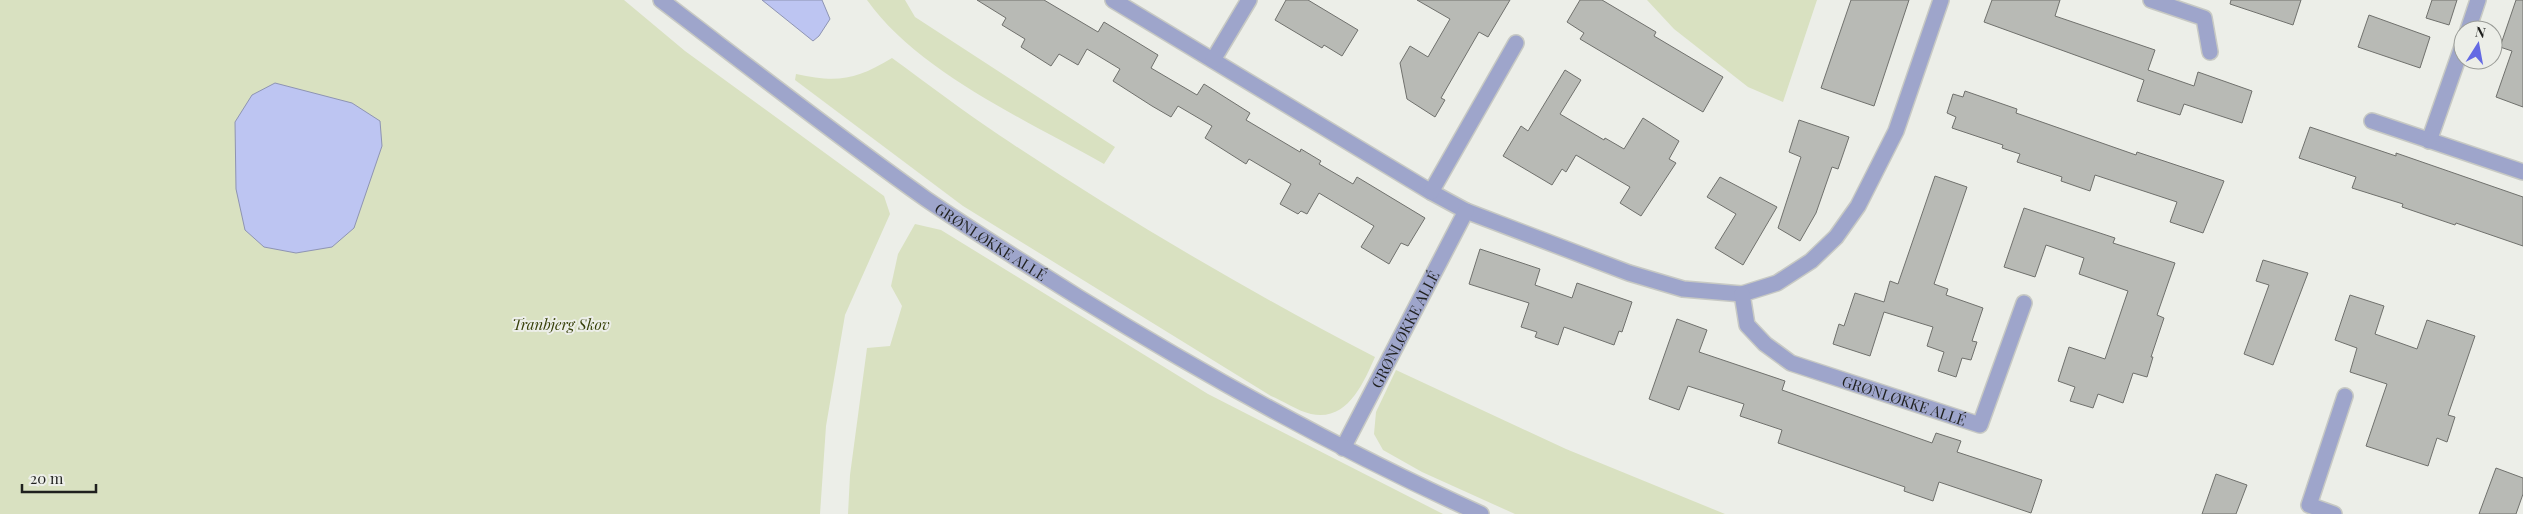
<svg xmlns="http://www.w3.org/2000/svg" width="2523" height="514" viewBox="0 0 2523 514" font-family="'Playfair Display',serif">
	<rect width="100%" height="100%" fill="#eceee8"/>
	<g fill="#d9e1c1" fill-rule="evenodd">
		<path d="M 0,0 L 624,0 L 685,51 L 884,196 L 890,214 L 845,315 L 826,426 L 820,514 L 0,514 ZM 382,146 L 370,179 L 332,247 L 296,253 L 264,247 Z"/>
		<path d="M 867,0 L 905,0 L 915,17 L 1115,147 L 1104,164 C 1028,121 918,72 867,0 Z"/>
		<path d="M 1647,0 L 1817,0 L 1783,102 L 1748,87 L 1674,29 Z"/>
		<path d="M 892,58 C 928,84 963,111 999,135 C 1120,216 1246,290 1375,357 C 1363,384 1347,422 1311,414 C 1298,411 1283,401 1271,396 L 963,206 L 795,80 L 796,74 C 837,83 856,80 892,58 Z"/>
		<path d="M 915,224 L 941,230 L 1208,394 L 1443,514 L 848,514 L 850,475 L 867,348 L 890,346 L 902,306 L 891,286 L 898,254 Z"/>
		<path d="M 1396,370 L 1566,449 L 1725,514 L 1515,514 L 1422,472 L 1383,450 L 1374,434 L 1376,412 Z"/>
	</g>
	<g fill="#bdc5f2" stroke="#8e94b2">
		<path d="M 762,0 L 822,0 L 830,19 L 819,36 L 813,41 Z"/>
		<path d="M 275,83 L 352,103 L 380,121 L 382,146 L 354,228 L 332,247 L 296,253 L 264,247 L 245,230 L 236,189 L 235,122 L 252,95 Z"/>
	</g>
	<g fill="#b8bab5" stroke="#70716d">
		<path d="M 977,0 L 1044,0 L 1098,32 L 1104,22 L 1158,55 L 1151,68 L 1197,95 L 1204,84 L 1250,113 L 1246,120 L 1300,152 L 1301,149 L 1321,161 L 1319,164 L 1353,184 L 1357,177 L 1425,218 L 1408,246 L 1401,243 L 1389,264 L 1361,247 L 1374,226 L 1319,193 L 1307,214 L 1301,211 L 1298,214 L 1280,204 L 1291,184 L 1249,159 L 1246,164 L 1205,138 L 1212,126 L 1178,106 L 1171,117 L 1152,106 L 1113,81 L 1120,69 L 1087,49 L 1078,65 L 1059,54 L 1051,66 L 1021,47 L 1025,39 L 1002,25 L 1006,18 Z"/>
		<path d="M 1286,0 L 1308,0 L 1358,30 L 1342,56 L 1324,45 L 1322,48 L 1275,20 Z"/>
		<path d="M 1417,0 L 1510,0 L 1488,37 L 1479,32 L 1441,98 L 1445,100 L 1435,117 L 1407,99 L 1400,63 L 1410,46 L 1428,57 L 1450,19 Z"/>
		<path d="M 1580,0 L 1602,0 L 1656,32 L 1654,36 L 1723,77 L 1703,112 L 1580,39 L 1584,33 L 1567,22 Z"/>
		<path d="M 1851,0 L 1909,0 L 1874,106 L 1821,88 Z"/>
		<path d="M 1992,0 L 2060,0 L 2055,16 L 2155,50 L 2148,70 L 2194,86 L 2198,72 L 2252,91 L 2242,123 L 2184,104 L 2180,115 L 2137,101 L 2144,80 L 1984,22 Z"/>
		<path d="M 2231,0 L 2301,0 L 2293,25 L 2230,4 Z"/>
		<path d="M 2432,0 L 2457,0 L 2449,25 L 2426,18 Z"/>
		<path d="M 2516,0 L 2523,0 L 2523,107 L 2496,97 L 2512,51 L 2500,47 Z"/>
		<path d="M 2369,15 L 2430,37 L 2420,68 L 2358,47 Z"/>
		<path d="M 1565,70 L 1581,80 L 1560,114 L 1604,140 L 1605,138 L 1624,149 L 1643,118 L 1679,141 L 1669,159 L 1676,163 L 1641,216 L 1620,203 L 1630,187 L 1576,155 L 1566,172 L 1562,169 L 1552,185 L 1503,156 L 1521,126 L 1528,131 Z"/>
		<path d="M 1965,91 L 2017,109 L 2016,113 L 2136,155 L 2137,152 L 2224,181 L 2203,233 L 2170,222 L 2177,202 L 2095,175 L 2090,191 L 2061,181 L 2062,177 L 2017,162 L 2020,154 L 2002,148 L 2003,145 L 1952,128 L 1956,117 L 1947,113 L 1953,94 L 1963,97 Z"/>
		<path d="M 1799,120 L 1849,137 L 1838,169 L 1832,167 L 1816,213 L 1800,241 L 1778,228 L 1801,157 L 1789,152 Z"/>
		<path d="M 2310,127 L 2396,156 L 2396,153 L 2523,197 L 2523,246 L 2456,223 L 2455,225 L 2402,207 L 2403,204 L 2352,188 L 2356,177 L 2299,158 Z"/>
		<path d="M 1935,176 L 1967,187 L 1934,284 L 1948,289 L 1946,295 L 1983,308 L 1972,341 L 1977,342 L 1971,360 L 1962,358 L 1956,377 L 1938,371 L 1944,352 L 1927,346 L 1933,327 L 1884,312 L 1870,356 L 1833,344 L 1839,324 L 1844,326 L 1855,293 L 1884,302 L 1890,281 L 1898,284 Z"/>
		<path d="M 1720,177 L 1777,207 L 1743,265 L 1715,248 L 1736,214 L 1707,197 Z"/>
		<path d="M 2024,208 L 2115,238 L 2113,243 L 2175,263 L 2157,315 L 2164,318 L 2151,357 L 2153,357 L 2147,377 L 2133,373 L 2123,403 L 2098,394 L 2093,408 L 2070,401 L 2075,387 L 2058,381 L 2069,347 L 2105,359 L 2128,291 L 2079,274 L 2084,258 L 2046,245 L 2035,277 L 2004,267 Z"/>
		<path d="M 1480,249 L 1540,269 L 1535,285 L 1572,298 L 1577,283 L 1632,302 L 1622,332 L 1619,331 L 1614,345 L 1564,327 L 1558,345 L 1535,337 L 1537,332 L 1521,327 L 1529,303 L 1469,284 Z"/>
		<path d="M 2263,260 L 2308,273 L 2273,365 L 2244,354 L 2269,285 L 2256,281 Z"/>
		<path d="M 2350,295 L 2384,306 L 2375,334 L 2417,349 L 2427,320 L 2475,336 L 2448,415 L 2455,417 L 2447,442 L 2437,438 L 2428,466 L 2366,446 L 2387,384 L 2350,372 L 2357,348 L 2335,340 Z"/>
		<path d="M 1677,319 L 1707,330 L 1699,352 L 1785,381 L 1782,390 L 1932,443 L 1936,433 L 1961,441 L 1957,452 L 2042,480 L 2031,513 L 1939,482 L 1933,501 L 1904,491 L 1905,487 L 1778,443 L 1782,430 L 1740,416 L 1744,404 L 1688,386 L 1679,410 L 1649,399 Z"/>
		<path d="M 2496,468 L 2523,478 L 2523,494 L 2516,514 L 2479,514 Z"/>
		<path d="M 2216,474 L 2247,485 L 2236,514 L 2202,514 Z"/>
	</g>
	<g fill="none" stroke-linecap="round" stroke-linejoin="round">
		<g stroke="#c7c9c4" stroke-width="18">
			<g id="minor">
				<path d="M 1113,0 L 1431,192 L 1466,211 L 1629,273 L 1683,289 L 1742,294 L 1777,283 L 1811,261 L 1836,237 L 1858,206 L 1896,131 L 1941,0"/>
				<path d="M 2151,0 L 2204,18 L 2210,52"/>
				<path d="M 2468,30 L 2478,0"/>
				<path d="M 1213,60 L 1249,0"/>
				<path d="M 2372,121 L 2523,172"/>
				<path d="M 2429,141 L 2463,44"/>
				<path d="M 1431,192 L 1516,43"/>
				<path id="s1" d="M 1742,294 L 1747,325 L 1765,344 L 1791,363 L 1980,425 L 2024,303"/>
				<path id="s2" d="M 1343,448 L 1466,211"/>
				<path d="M 2334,514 L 2309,505 L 2345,396"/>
			</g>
		</g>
		<g stroke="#c7c9c4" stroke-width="18">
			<g id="tertiary">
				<path id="s3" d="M 661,0 C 749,67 836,135 926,199 C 976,233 1027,265 1078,297 C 1208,377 1341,451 1481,514"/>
			</g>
		</g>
		<use href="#minor" stroke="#9ea5cb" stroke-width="15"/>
		<use href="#tertiary" stroke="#9ea5cb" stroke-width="15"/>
	</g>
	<g text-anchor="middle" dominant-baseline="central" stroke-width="4" stroke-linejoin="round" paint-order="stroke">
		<g font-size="15" fill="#1f201e" stroke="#eceee8">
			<text stroke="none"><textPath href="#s3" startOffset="409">GRØNLØKKE ALLÉ</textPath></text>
			<text stroke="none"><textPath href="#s2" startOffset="134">GRØNLØKKE ALLÉ</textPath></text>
			<text stroke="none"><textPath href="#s1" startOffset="209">GRØNLØKKE ALLÉ</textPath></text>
		</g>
		<g font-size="15" font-style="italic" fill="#374009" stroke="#eceee8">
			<text x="561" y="324">Tranbjerg Skov</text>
		</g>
	</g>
	<g transform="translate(2478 45) rotate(11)"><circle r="24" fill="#eceee8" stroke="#9a9c97"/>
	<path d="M0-4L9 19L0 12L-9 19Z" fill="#646ae3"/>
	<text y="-8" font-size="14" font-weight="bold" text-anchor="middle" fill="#1f201e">N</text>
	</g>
	<path d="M22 484v8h74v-8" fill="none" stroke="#1f201e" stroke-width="2.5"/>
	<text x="30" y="484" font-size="15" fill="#1f201e" stroke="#eceee8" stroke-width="4" paint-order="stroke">20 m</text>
</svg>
